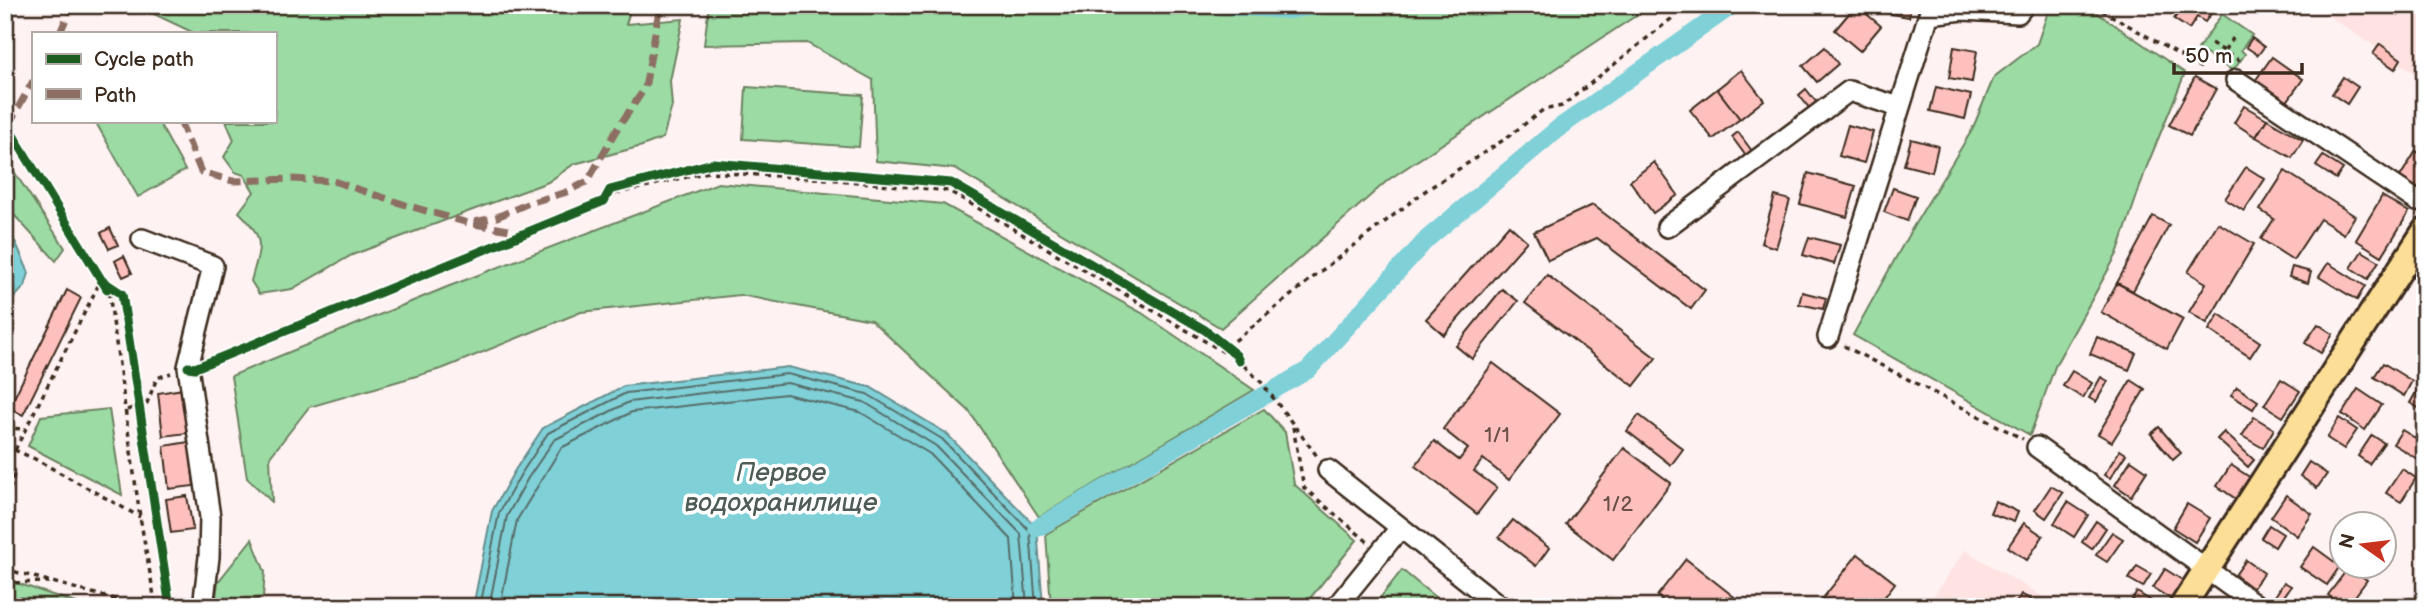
<svg xmlns="http://www.w3.org/2000/svg" width="2430" height="612" viewBox="0 0 2430 612" font-family="'Balsamiq Sans',sans-serif">
	<rect width="100%" height="100%" fill="#fff2f2"/>
	<filter id="ink" filterUnits="userSpaceOnUse"><feTurbulence type="fractalNoise" baseFrequency=".0143" numOctaves="2"/><feDisplacementMap in="SourceGraphic" scale="14" xChannelSelector="R" yChannelSelector="G"/><feConvolveMatrix kernelMatrix="1 2 1 2 8 2 1 2 1" color-interpolation-filters="sRGB"/></filter>
	<g filter="url(#ink)">
		<g fill="#fee3e2">
			<path d="M 2312,5 L 2425,5 L 2425,80 Z"/>
			<path d="M 1965,550 L 2060,607 L 1926,607 Z"/>
		</g>
		<g fill="#9cdba4" stroke="#6c8261" stroke-width="2">
			<path d="M 135,5 L 632,5 L 626,24 L 683,19 L 670,81 L 672,106 L 663,138 L 642,146 L 574,164 L 548,182 L 352,255 L 292,289 L 259,294 L 251,281 C 260,247 267,239 239,212 L 254,192 L 244,175 L 235,172 L 224,157 L 234,140 L 226,121 L 275,121 L 275,33 L 194,33 Z"/>
			<path d="M 709,5 L 1652,5 L 1388,180 L 1221,328 L 955,169 L 876,161 L 873,80 L 807,43 L 704,45 Z"/>
			<path d="M 2050,6 L 2087,6 L 2185,73 L 2147,166 L 2117,254 L 2056,364 L 2030,435 L 1853,335 L 1910,232 L 1972,130 L 1994,77 L 2037,44 Z"/>
			<path d="M 2222,14 L 2252,35 L 2241,50 L 2245,54 L 2233,71 L 2198,49 Z"/>
			<path d="M 746,87 L 863,95 L 859,147 L 743,139 Z"/>
			<path d="M 95,121 L 158,121 L 185,170 L 138,197 Z"/>
			<path d="M 5,158 L 65,248 L 56,261 L 5,205 Z"/>
			<path d="M 718,183 L 943,204 L 1142,313 L 1254,390 L 1039,517 L 969,411 L 871,320 L 740,295 L 581,312 L 444,368 L 309,407 L 270,457 L 272,502 L 247,478 L 231,376 L 447,287 Z"/>
			<path d="M 109,409 L 122,495 L 28,446 L 41,416 Z"/>
			<path d="M 1264,409 L 1285,432 L 1294,484 L 1357,540 L 1303,607 L 1051,607 L 1046,534 Z"/>
			<path d="M 252,539 L 265,572 L 263,597 L 245,603 L 244,607 L 215,607 L 218,582 Z"/>
			<path d="M 1402,570 L 1447,607 L 1373,607 Z"/>
			<path d="M 5,579 L 88,607 L 5,607 Z"/>
		</g>
		<g fill="#7fd0d7" stroke="#648e8d" stroke-width="2">
			<path d="M 5,228 L 16,243 L 29,273 L 25,286 L 5,308 Z"/>
			<path d="M 788,367 L 870,387 L 946,433 L 1037,528 L 1043,607 L 473,607 L 492,511 L 515,470 L 543,428 L 624,386 Z"/>
		</g>
		<g fill="none" stroke-linecap="round" stroke-linejoin="round">
			<g stroke="#566c68" stroke-width="2">
				<path d="M 480,607 L 499,513 L 521,474 L 548,433 L 626,393 L 787,374 L 867,394 L 942,439 L 1030,531 L 1036,607"/>
				<path d="M 489,607 L 507,516 L 528,478 L 554,440 L 629,402 L 787,383 L 864,402 L 936,446 L 1021,534 L 1027,607"/>
				<path d="M 500,607 L 517,520 L 561,448 L 632,412 L 786,394 L 860,412 L 930,454 L 1011,539 L 1016,607"/>
			</g>
			<g stroke="#7fd0d7" stroke-width="18">
				<path d="M 1213,5 L 1288,10 L 1323,5"/>
				<path d="M 1037,528 L 1308,370 L 1427,239 L 1560,127 L 1733,5"/>
			</g>
		</g>
		<g fill="#fdc0bd" stroke="#3b2a1e" stroke-width="2">
			<path d="M 1856,5 L 1881,26 L 1860,51 L 1835,30 Z"/>
			<path d="M 1888,5 L 1911,6 L 1909,17 L 1886,13 Z"/>
			<path d="M 2184,5 L 2217,5 L 2205,22 L 2197,17 L 2189,29 L 2174,19 Z"/>
			<path d="M 2252,38 L 2264,47 L 2258,55 L 2246,47 Z"/>
			<path d="M 2380,44 L 2401,59 L 2395,69 L 2373,54 Z"/>
			<path d="M 1825,47 L 1838,64 L 1817,82 L 1803,66 Z"/>
			<path d="M 1954,47 L 1977,51 L 1972,82 L 1949,78 Z"/>
			<path d="M 2272,57 L 2303,79 L 2286,103 L 2255,81 Z"/>
			<path d="M 1741,70 L 1764,100 L 1740,119 L 1717,89 Z"/>
			<path d="M 2195,77 L 2216,89 L 2190,136 L 2169,125 Z"/>
			<path d="M 2343,77 L 2358,87 L 2347,104 L 2332,94 Z"/>
			<path d="M 1936,87 L 1971,95 L 1965,119 L 1930,111 Z"/>
			<path d="M 1717,89 L 1740,119 L 1713,139 L 1690,110 Z"/>
			<path d="M 1806,89 L 1817,103 L 1810,109 L 1799,95 Z"/>
			<path d="M 2244,106 L 2267,119 L 2256,137 L 2234,123 Z"/>
			<path d="M 2267,119 L 2303,140 L 2292,158 L 2256,137 Z"/>
			<path d="M 1848,125 L 1873,132 L 1864,163 L 1839,156 Z"/>
			<path d="M 1738,132 L 1752,151 L 1746,156 L 1732,137 Z"/>
			<path d="M 1911,139 L 1938,146 L 1932,172 L 1904,165 Z"/>
			<path d="M 2416,151 L 2425,157 L 2425,182 L 2418,192 L 2398,180 Z"/>
			<path d="M 2323,156 L 2343,169 L 2336,179 L 2316,166 Z"/>
			<path d="M 1654,162 L 1678,195 L 1653,213 L 1630,181 Z"/>
			<path d="M 2246,167 L 2265,179 L 2244,211 L 2225,199 Z"/>
			<path d="M 2285,171 L 2355,216 L 2344,234 L 2320,219 L 2293,260 L 2261,239 L 2274,219 L 2260,210 Z"/>
			<path d="M 1808,173 L 1856,186 L 1847,217 L 1800,204 Z"/>
			<path d="M 1893,188 L 1916,196 L 1907,221 L 1884,212 Z"/>
			<path d="M 1775,196 L 1790,200 L 1776,248 L 1761,243 Z"/>
			<path d="M 2382,196 L 2409,212 L 2382,256 L 2356,240 Z"/>
			<path d="M 1593,205 L 1705,290 L 1691,309 L 1597,238 L 1548,260 L 1534,232 Z"/>
			<path d="M 2153,216 L 2169,225 L 2133,291 L 2117,283 Z"/>
			<path d="M 2218,223 L 2254,244 L 2207,323 L 2189,312 L 2206,283 L 2188,272 Z"/>
			<path d="M 1509,225 L 1527,241 L 1444,335 L 1426,319 Z"/>
			<path d="M 110,228 L 118,245 L 109,249 L 101,233 Z"/>
			<path d="M 1809,237 L 1840,245 L 1834,264 L 1803,255 Z"/>
			<path d="M 2362,251 L 2379,261 L 2368,279 L 2351,268 Z"/>
			<path d="M 124,256 L 132,273 L 123,277 L 115,261 Z"/>
			<path d="M 2328,263 L 2365,286 L 2357,300 L 2319,277 Z"/>
			<path d="M 2292,267 L 2311,272 L 2308,283 L 2289,277 Z"/>
			<path d="M 1547,275 L 1656,358 L 1634,386 L 1525,303 Z"/>
			<path d="M 2117,283 L 2183,319 L 2167,349 L 2101,312 Z"/>
			<path d="M 1502,289 L 1518,301 L 1472,359 L 1456,346 Z"/>
			<path d="M 67,290 L 81,298 L 23,415 L 9,408 Z"/>
			<path d="M 1802,292 L 1826,298 L 1823,309 L 1799,304 Z"/>
			<path d="M 2219,314 L 2260,342 L 2250,357 L 2209,330 Z"/>
			<path d="M 2318,324 L 2333,334 L 2321,353 L 2305,343 Z"/>
			<path d="M 2097,337 L 2136,353 L 2129,370 L 2090,354 Z"/>
			<path d="M 1493,363 L 1560,414 L 1509,480 L 1483,459 L 1474,471 L 1497,488 L 1477,514 L 1415,466 L 1434,441 L 1459,460 L 1468,449 L 1443,429 Z"/>
			<path d="M 2383,363 L 2412,381 L 2404,396 L 2374,377 Z"/>
			<path d="M 2072,371 L 2092,383 L 2083,398 L 2063,386 Z"/>
			<path d="M 2101,377 L 2108,381 L 2096,402 L 2089,398 Z"/>
			<path d="M 2281,379 L 2300,391 L 2283,417 L 2264,405 Z"/>
			<path d="M 2131,380 L 2145,389 L 2112,442 L 2098,434 Z"/>
			<path d="M 2422,382 L 2425,384 L 2425,412 L 2410,403 Z"/>
			<path d="M 2237,387 L 2258,401 L 2253,409 L 2231,395 Z"/>
			<path d="M 183,389 L 188,433 L 163,436 L 158,393 Z"/>
			<path d="M 2358,389 L 2382,405 L 2365,430 L 2342,414 Z"/>
			<path d="M 1639,415 L 1683,449 L 1671,465 L 1627,431 Z"/>
			<path d="M 2254,417 L 2274,429 L 2263,448 L 2242,436 Z"/>
			<path d="M 2339,418 L 2357,430 L 2344,449 L 2327,438 Z"/>
			<path d="M 2159,427 L 2181,453 L 2173,460 L 2151,434 Z"/>
			<path d="M 2402,430 L 2425,444 L 2425,458 L 2422,462 L 2393,444 Z"/>
			<path d="M 2224,432 L 2254,460 L 2248,467 L 2217,439 Z"/>
			<path d="M 2372,435 L 2384,443 L 2369,464 L 2358,456 Z"/>
			<path d="M 189,442 L 194,486 L 169,489 L 164,446 Z"/>
			<path d="M 1624,448 L 1671,483 L 1613,560 L 1566,524 Z"/>
			<path d="M 2120,450 L 2126,454 L 2110,478 L 2104,475 Z"/>
			<path d="M 2131,460 L 2147,471 L 2131,496 L 2115,485 Z"/>
			<path d="M 2309,462 L 2327,474 L 2317,488 L 2300,476 Z"/>
			<path d="M 2231,465 L 2251,478 L 2236,499 L 2217,486 Z"/>
			<path d="M 2402,469 L 2416,478 L 2401,502 L 2386,493 Z"/>
			<path d="M 2051,486 L 2063,493 L 2046,518 L 2035,510 Z"/>
			<path d="M 2286,495 L 2312,514 L 2297,536 L 2271,517 Z"/>
			<path d="M 187,496 L 193,530 L 171,533 L 166,499 Z"/>
			<path d="M 1995,501 L 2018,512 L 2014,522 L 1990,513 Z"/>
			<path d="M 2068,502 L 2088,515 L 2074,537 L 2054,524 Z"/>
			<path d="M 2187,504 L 2210,518 L 2195,542 L 2173,528 Z"/>
			<path d="M 1513,520 L 1549,548 L 1536,566 L 1499,537 Z"/>
			<path d="M 2096,521 L 2106,528 L 2092,549 L 2082,542 Z"/>
			<path d="M 2024,523 L 2043,536 L 2027,560 L 2008,547 Z"/>
			<path d="M 2269,525 L 2283,534 L 2275,547 L 2261,538 Z"/>
			<path d="M 2112,532 L 2123,539 L 2107,562 L 2096,555 Z"/>
			<path d="M 2314,547 L 2340,566 L 2327,585 L 2300,567 Z"/>
			<path d="M 1858,554 L 1895,583 L 1877,607 L 1816,607 Z"/>
			<path d="M 1686,559 L 1747,607 L 1671,607 L 1657,596 Z"/>
			<path d="M 2246,560 L 2264,573 L 2252,589 L 2235,575 Z"/>
			<path d="M 2137,566 L 2151,574 L 2143,587 L 2129,579 Z"/>
			<path d="M 2349,567 L 2367,580 L 2347,607 L 2343,607 L 2328,595 Z"/>
			<path d="M 2165,569 L 2187,583 L 2176,602 L 2153,588 Z"/>
			<path d="M 2284,582 L 2291,586 L 2278,605 L 2272,601 Z"/>
			<path d="M 2137,592 L 2161,607 L 2128,607 Z"/>
			<path d="M 2021,594 L 2044,607 L 2014,607 Z"/>
		</g>
		<g fill="none" stroke-linecap="round" stroke-linejoin="round">
			<g stroke="#3b2a1e" stroke-width="24">
				<g id="minor">
					<path d="M 2236,80 L 2417,201 L 2425,201"/>
					<path d="M 1667,227 L 1849,91 L 1899,107"/>
					<path d="M 142,239 L 213,266 L 188,367 L 210,517 L 209,557 L 203,607"/>
					<path d="M 1828,337 L 1929,14 L 1963,10 L 2018,13 L 2024,5"/>
					<path d="M 2037,447 L 2259,607"/>
					<path d="M 1328,470 L 1501,607"/>
					<path d="M 1336,607 L 1400,528"/>
				</g>
			</g>
			<g stroke="#3b2a1e" stroke-width="30">
				<path id="major" d="M 2182,607 L 2425,231"/>
			</g>
			<g stroke="#3b2a1e" stroke-width="3.5" stroke-dasharray="5 5" stroke-linecap="butt">
				<path d="M 2093,5 L 2205,70"/>
				<path d="M 2233,38 L 2224,51 L 2240,61"/>
				<path d="M 2211,43 L 2224,51"/>
				<path d="M 606,196 L 708,172 L 829,179 L 949,191 L 1239,361 L 1262,383 L 1317,456"/>
				<path d="M 109,292 L 140,517 L 156,607"/>
				<path d="M 1844,346 L 2023,439"/>
				<path d="M 1227,347 L 1321,271 L 1425,191 L 1505,139 L 1543,110 L 1562,106 L 1671,19 L 1679,5"/>
				<path d="M 127,410 L 147,403 L 157,378 L 171,373"/>
				<path d="M 1293,427 L 1304,488 L 1368,542"/>
				<path d="M 5,428 L 26,429"/>
				<path d="M 5,446 L 35,459 L 140,517"/>
				<path d="M 15,450 L 101,280"/>
				<path d="M 5,472 L 14,474 L 5,509"/>
				<path d="M 5,569 L 143,607"/>
				<path d="M 5,583 L 49,582"/>
			</g>
			<use href="#minor" stroke="#fff" stroke-width="19"/>
			<use href="#major" stroke="#fcde96" stroke-width="24"/>
			<g stroke="#8d6e63" stroke-width="7" stroke-dasharray="14 7" stroke-linecap="butt">
				<path d="M 60,33 L 72,5"/>
				<path d="M 180,121 L 201,172 L 233,181 L 290,179 L 333,181 L 406,205 L 468,223 L 515,231"/>
				<path d="M 8,126 L 33,81"/>
				<path d="M 475,222 L 497,217 L 529,203 L 564,193 L 588,181 L 615,132 L 645,88 L 660,5"/>
			</g>
			<g stroke="#fff" stroke-width="13">
				<g id="cycleway">
					<path d="M 5,122 L 107,289"/>
					<path d="M 101,280 L 122,294 L 170,607"/>
					<path d="M 188,367 L 195,368 L 604,201 L 610,190 L 713,163 L 951,183 L 1205,330 L 1236,355 L 1239,361"/>
				</g>
			</g>
			<use href="#cycleway" stroke="#1b5e20" stroke-width="9"/>
		</g>
	</g>
	<g text-anchor="middle" dominant-baseline="central" stroke-width="7" stroke-linejoin="round" paint-order="stroke">
		<g font-size="21" fill="#6c5046">
			<text x="1497" y="435">1/1</text>
			<text x="1618" y="504">1/2</text>
		</g>
		<g font-size="26" font-style="italic" fill="#4f5c56" stroke="#fff">
			<text x="781" y="473">Первое<tspan x="781" dy="30">водохранилище</tspan></text>
		</g>
	</g>
	<rect width="2430" height="612" fill="none" stroke="#fff" stroke-width="28"/>
	<rect x="14" y="14" width="2402" height="584" fill="none" stroke="#3b2a1e" stroke-width="2.5" filter="url(#ink)"/>
	<rect x="32" y="32" width="245" height="91" fill="#ffffff" stroke="#b1aaa5" stroke-width="2"/>
	<rect x="46" y="54" width="35" height="10" fill="#1b5e20" stroke="#b1aaa5" stroke-width="2"/>
	<text x="94" y="66" font-size="21" fill="#3b2a1e">Cycle path</text>
	<rect x="46" y="89" width="35" height="10" fill="#8d6e63" stroke="#b1aaa5" stroke-width="2"/>
	<text x="94" y="102" font-size="21" fill="#3b2a1e">Path</text>
	<g transform="translate(2363 545) rotate(284)"><circle r="33" fill="#ffffff" stroke="#b1aaa5" stroke-width="2"/>
	<path d="M0-5L12 26L0 18L-12 26Z" fill="#c8321e"/>
	<text y="-10" font-size="19" font-weight="bold" text-anchor="middle" fill="#3b2a1e">N</text>
	</g>
	<path d="M2174 63v10h128v-10" fill="none" stroke="#3b2a1e" stroke-width="3.5"/>
	<text x="2185" y="63" font-size="21" fill="#3b2a1e" stroke="#ffffff" stroke-width="5" paint-order="stroke">50 m</text>
</svg>
